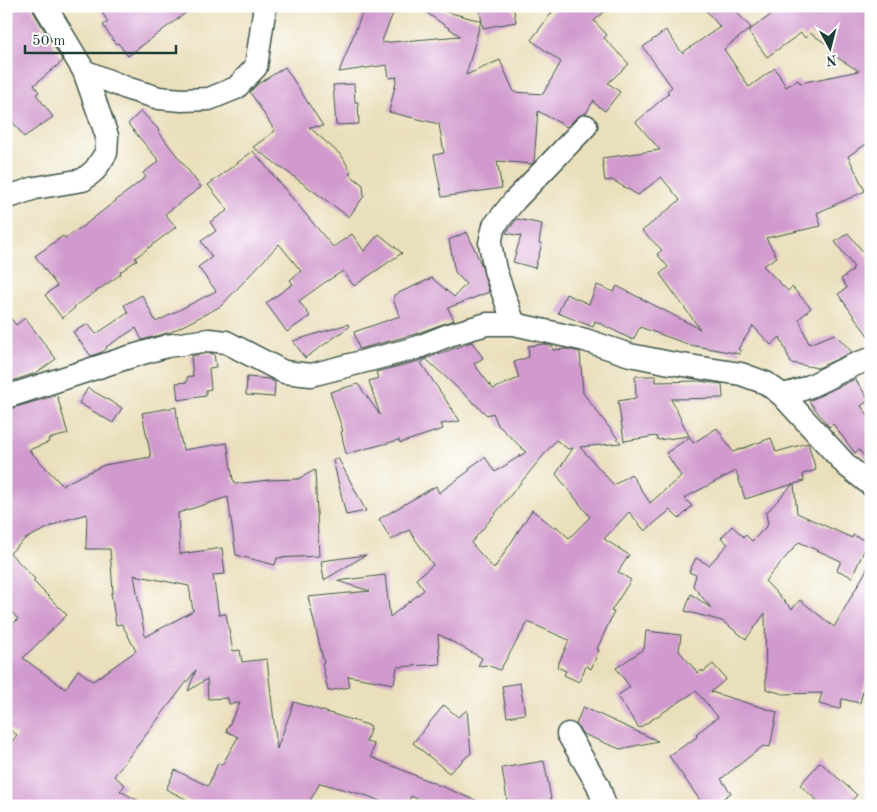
<svg xmlns="http://www.w3.org/2000/svg" width="877" height="812" viewBox="0 0 877 812" font-family="'Old Standard TT',serif">
	<rect width="100%" height="100%" fill="#fff"/>
	<filter id="ink" filterUnits="userSpaceOnUse"><feTurbulence type="fractalNoise" baseFrequency=".02" numOctaves="2"/><feDisplacementMap in="SourceGraphic" scale="10" xChannelSelector="R" yChannelSelector="G"/><feConvolveMatrix kernelMatrix="1 2 1 2 8 2 1 2 1" color-interpolation-filters="sRGB"/></filter>
	<filter id="wash" filterUnits="userSpaceOnUse"><feTurbulence type="fractalNoise" baseFrequency=".0096" numOctaves="4" result="noise"/><feDisplacementMap in="SourceGraphic" scale="20" xChannelSelector="R" yChannelSelector="G"/><feGaussianBlur stdDeviation="1.12" result="paint"/><feColorMatrix in="noise" values="0 0 0 0 0 0 0 0 0 0 0 0 0 0 0 0 0 1.4 0 .05"/><feComposite in="paint" operator="in"/></filter>
	<g filter="url(#wash)">
		<rect width="100%" height="100%" fill="#eadfbb"/>
		<g id="blocks">
			<g fill="#d19ace" fill-rule="evenodd">
				<path d="M 6,6 L 32,6 L 34,13 L 63,61 L 34,85 L 39,92 L 36,94 L 53,117 L 24,137 L 6,113 Z"/>
				<path d="M 98,6 L 195,6 L 128,56 L 118,43 L 116,44 L 103,25 L 108,22 Z"/>
				<path d="M 365,6 L 396,6 L 381,43 L 460,36 L 417,6 L 425,6 L 481,21 L 466,75 L 500,60 L 514,92 L 543,94 L 561,62 L 531,40 L 557,6 L 610,6 L 594,21 L 607,35 L 604,38 L 629,64 L 608,83 L 620,92 L 605,111 L 594,103 L 594,100 L 586,113 L 577,117 L 567,127 L 538,111 L 534,162 L 532,164 L 497,161 L 502,188 L 442,197 L 434,155 L 444,153 L 439,124 L 389,112 L 397,77 L 389,78 L 387,65 L 339,72 Z"/>
				<path d="M 479,6 L 513,6 L 516,22 L 483,28 Z"/>
				<path d="M 702,6 L 731,6 L 751,28 L 724,49 L 749,87 L 775,68 L 786,87 L 798,80 L 800,83 L 859,71 L 830,53 L 833,48 L 810,33 L 805,38 L 801,33 L 767,57 L 748,31 L 784,6 L 871,6 L 871,141 L 848,156 L 865,191 L 817,213 L 821,226 L 766,238 L 777,257 L 763,266 L 788,291 L 792,287 L 811,308 L 799,319 L 809,344 L 835,334 L 852,352 L 818,368 L 791,363 L 780,337 L 771,345 L 753,326 L 738,349 L 741,350 L 740,354 L 690,345 L 640,327 L 633,340 L 595,321 L 593,327 L 558,313 L 566,294 L 589,304 L 597,285 L 614,292 L 617,286 L 700,329 L 660,274 L 668,267 L 657,254 L 662,250 L 642,231 L 680,200 L 661,177 L 638,195 L 612,180 L 605,181 L 602,158 L 660,150 L 636,122 L 669,93 L 667,91 L 672,87 L 643,47 L 666,30 L 682,53 L 720,27 Z"/>
				<path d="M 285,67 L 323,126 L 309,127 L 342,156 L 351,172 L 349,174 L 363,185 L 364,196 L 349,217 L 253,147 L 275,131 L 250,92 L 258,84 Z"/>
				<path d="M 354,84 L 355,102 L 358,102 L 359,124 L 336,125 L 333,85 Z"/>
				<path d="M 141,111 L 159,130 L 158,131 L 201,187 L 165,214 L 176,227 L 135,258 L 137,260 L 120,272 L 121,274 L 74,307 L 75,308 L 62,318 L 45,295 L 57,286 L 35,256 L 63,236 L 65,238 L 86,224 L 146,177 L 143,173 L 159,161 L 128,124 Z"/>
				<path d="M 253,151 L 333,247 L 352,234 L 364,251 L 379,234 L 402,253 L 354,286 L 343,271 L 324,283 L 299,301 L 310,316 L 287,332 L 266,303 L 293,284 L 290,280 L 301,271 L 279,244 L 221,306 L 171,332 L 142,340 L 136,328 L 106,347 L 107,348 L 102,352 L 91,356 L 73,332 L 88,324 L 96,334 L 128,313 L 124,305 L 142,295 L 156,322 L 216,291 L 198,267 L 212,257 L 201,241 L 216,231 L 210,222 L 228,210 L 208,185 Z"/>
				<path d="M 517,219 L 542,224 L 539,243 L 542,244 L 535,268 L 513,262 L 521,236 L 506,233 Z"/>
				<path d="M 467,232 L 481,264 L 489,292 L 448,308 L 454,320 L 412,335 L 359,349 L 354,332 L 400,316 L 394,302 L 394,295 L 432,278 L 454,297 L 466,284 L 455,272 L 449,240 Z"/>
				<path d="M 848,233 L 868,258 L 871,256 L 871,340 L 838,294 L 847,288 L 841,279 L 853,270 L 852,268 L 854,267 L 835,242 Z"/>
				<path d="M 6,312 L 16,325 L 25,318 L 56,359 L 36,373 L 6,383 Z"/>
				<path d="M 348,324 L 349,327 L 305,358 L 293,341 Z"/>
				<path d="M 472,342 L 483,358 L 474,364 L 493,389 L 519,378 L 514,362 L 529,357 L 528,346 L 544,344 L 552,346 L 553,350 L 567,349 L 580,352 L 583,393 L 621,443 L 580,447 L 614,485 L 631,474 L 650,503 L 681,476 L 666,453 L 690,437 L 693,443 L 717,428 L 733,452 L 771,438 L 776,452 L 808,443 L 816,470 L 803,474 L 804,481 L 794,484 L 797,513 L 852,538 L 853,535 L 868,542 L 852,577 L 837,570 L 841,561 L 799,542 L 765,581 L 792,609 L 800,600 L 834,627 L 871,562 L 871,660 L 860,703 L 842,699 L 840,709 L 819,704 L 822,693 L 783,694 L 766,689 L 765,613 L 746,639 L 722,621 L 685,611 L 691,594 L 711,608 L 693,586 L 696,575 L 689,572 L 696,558 L 709,565 L 728,544 L 721,538 L 732,526 L 744,537 L 746,535 L 752,541 L 768,525 L 766,513 L 793,484 L 745,499 L 736,471 L 684,498 L 692,506 L 679,519 L 670,510 L 645,531 L 629,512 L 604,539 L 629,555 L 618,572 L 631,580 L 611,611 L 614,612 L 597,649 L 599,650 L 591,669 L 586,666 L 579,682 L 564,675 L 566,671 L 557,667 L 569,640 L 528,622 L 500,670 L 487,665 L 478,666 L 482,658 L 438,634 L 440,664 L 397,667 L 394,684 L 348,676 L 350,687 L 328,691 L 322,663 L 324,663 L 308,597 L 370,591 L 337,581 L 385,575 L 390,617 L 424,590 L 416,579 L 433,565 L 409,530 L 391,540 L 379,519 L 436,486 L 439,493 L 470,470 L 469,468 L 485,457 L 495,472 L 526,452 L 498,425 L 493,413 L 487,415 L 426,359 L 421,363 L 460,421 L 441,424 L 443,429 L 400,443 L 399,440 L 346,454 L 341,432 L 343,431 L 330,392 L 358,384 L 380,415 L 369,381 L 378,378 L 376,372 L 419,361 ZM 556,440 L 568,449 L 573,448 L 556,474 L 590,517 L 569,538 L 556,526 L 555,528 L 532,510 L 494,569 L 471,543 Z"/>
				<path d="M 209,353 L 214,354 L 216,367 L 209,368 L 211,389 L 206,390 L 206,396 L 178,400 L 176,383 L 187,382 L 187,377 L 193,376 L 191,356 Z"/>
				<path d="M 635,376 L 656,376 L 656,382 L 698,381 L 722,384 L 723,398 L 671,399 L 689,436 L 658,440 L 656,436 L 624,441 L 618,401 L 636,398 Z"/>
				<path d="M 247,377 L 269,379 L 275,382 L 274,397 L 246,395 Z"/>
				<path d="M 855,379 L 869,400 L 861,406 L 871,419 L 871,463 L 859,450 L 855,453 L 833,424 L 829,427 L 809,401 Z"/>
				<path d="M 88,388 L 122,408 L 113,423 L 79,403 Z"/>
				<path d="M 57,395 L 68,434 L 48,439 L 49,442 L 29,450 L 62,485 L 104,465 L 151,457 L 142,413 L 176,407 L 178,426 L 183,450 L 227,443 L 233,480 L 234,480 L 235,484 L 269,480 L 298,479 L 315,470 L 319,556 L 277,558 L 275,565 L 236,555 L 228,497 L 178,513 L 180,554 L 222,548 L 225,574 L 213,575 L 219,615 L 226,614 L 233,651 L 240,650 L 242,662 L 267,659 L 277,749 L 294,702 L 371,726 L 366,742 L 374,744 L 371,757 L 489,806 L 431,806 L 411,796 L 407,806 L 391,806 L 368,796 L 320,783 L 307,806 L 199,806 L 166,789 L 175,770 L 208,786 L 218,763 L 222,765 L 238,737 L 226,731 L 240,703 L 229,704 L 228,698 L 208,699 L 207,679 L 188,691 L 196,670 L 114,776 L 125,785 L 120,791 L 148,806 L 13,806 L 6,801 L 6,749 L 17,735 L 6,727 L 6,631 L 18,619 L 6,606 L 6,410 ZM 87,514 L 86,549 L 110,549 L 113,593 L 111,593 L 116,625 L 122,624 L 136,651 L 93,681 L 78,670 L 65,689 L 23,658 L 67,615 L 33,581 L 35,579 L 10,553 L 25,539 L 62,521 ZM 134,575 L 189,586 L 193,611 L 145,637 Z"/>
				<path d="M 338,458 L 366,511 L 346,515 L 333,460 Z"/>
				<path d="M 366,555 L 324,580 L 321,561 Z"/>
				<path d="M 646,631 L 681,635 L 679,651 L 698,673 L 702,670 L 703,672 L 713,664 L 726,679 L 711,692 L 777,712 L 770,747 L 763,746 L 721,779 L 731,793 L 712,806 L 704,806 L 669,756 L 697,737 L 696,734 L 718,717 L 696,691 L 639,728 L 617,696 L 630,687 L 616,668 L 644,649 Z"/>
				<path d="M 520,683 L 525,714 L 507,717 L 502,686 Z"/>
				<path d="M 444,705 L 458,717 L 467,710 L 471,753 L 449,773 L 413,743 Z"/>
				<path d="M 583,707 L 658,741 L 620,749 L 583,734 L 576,724 Z"/>
				<path d="M 544,761 L 552,804 L 508,806 L 502,768 Z"/>
				<path d="M 820,762 L 857,795 L 847,806 L 823,806 L 800,785 Z"/>
			</g>
		</g>
	</g>
	<g filter="url(#ink)">
		<use href="#blocks" fill-opacity="0" stroke="#3d5548" stroke-width="1"/>
		<g fill="none" stroke-linecap="round" stroke-linejoin="round">
			<g stroke="#3d5548" stroke-width="25">
				<g id="street">
					<path d="M 45,6 L 84,71 L 129,89 L 159,98 L 182,100 L 209,99 L 236,88 L 256,67 L 265,6"/>
					<path d="M 6,198 L 35,188 L 83,180 L 95,170 L 106,153 L 107,136 L 84,71"/>
					<path d="M 514,324 L 495,270 L 490,243 L 494,226 L 515,200 L 586,126"/>
					<path d="M 782,395 C 813,390 840,367 871,359"/>
					<path d="M 6,397 L 129,357 L 167,346 L 209,340 L 226,342 L 284,372 L 311,375 L 416,348 L 449,335 L 487,324 L 514,324 L 585,340 L 630,355 L 670,363 L 741,374 L 766,383 L 782,395 L 847,466 L 871,485"/>
					<path d="M 568,734 L 598,785 L 605,806"/>
				</g>
			</g>
			<use href="#street" stroke="#fff" stroke-width="22"/>
		</g>
	</g>
	<rect width="877" height="812" fill="none" stroke="#fff" stroke-width="25"/>
	<g transform="translate(830 48) rotate(173)" stroke="#ffffff" stroke-width="4" paint-order="stroke">
	<path d="M0-4L9 19L0 12L-9 19Z" fill="#1f3d34"/>
	<text y="-8" font-size="14" font-weight="bold" text-anchor="middle" fill="#1f3d34">N</text>
	</g>
	<path d="M25 45v8h151v-8" fill="none" stroke="#1f3d34" stroke-width="2.5"/>
	<text x="32" y="45" font-size="15" fill="#1f3d34" stroke="#ffffff" stroke-width="4" paint-order="stroke">50 m</text>
</svg>
